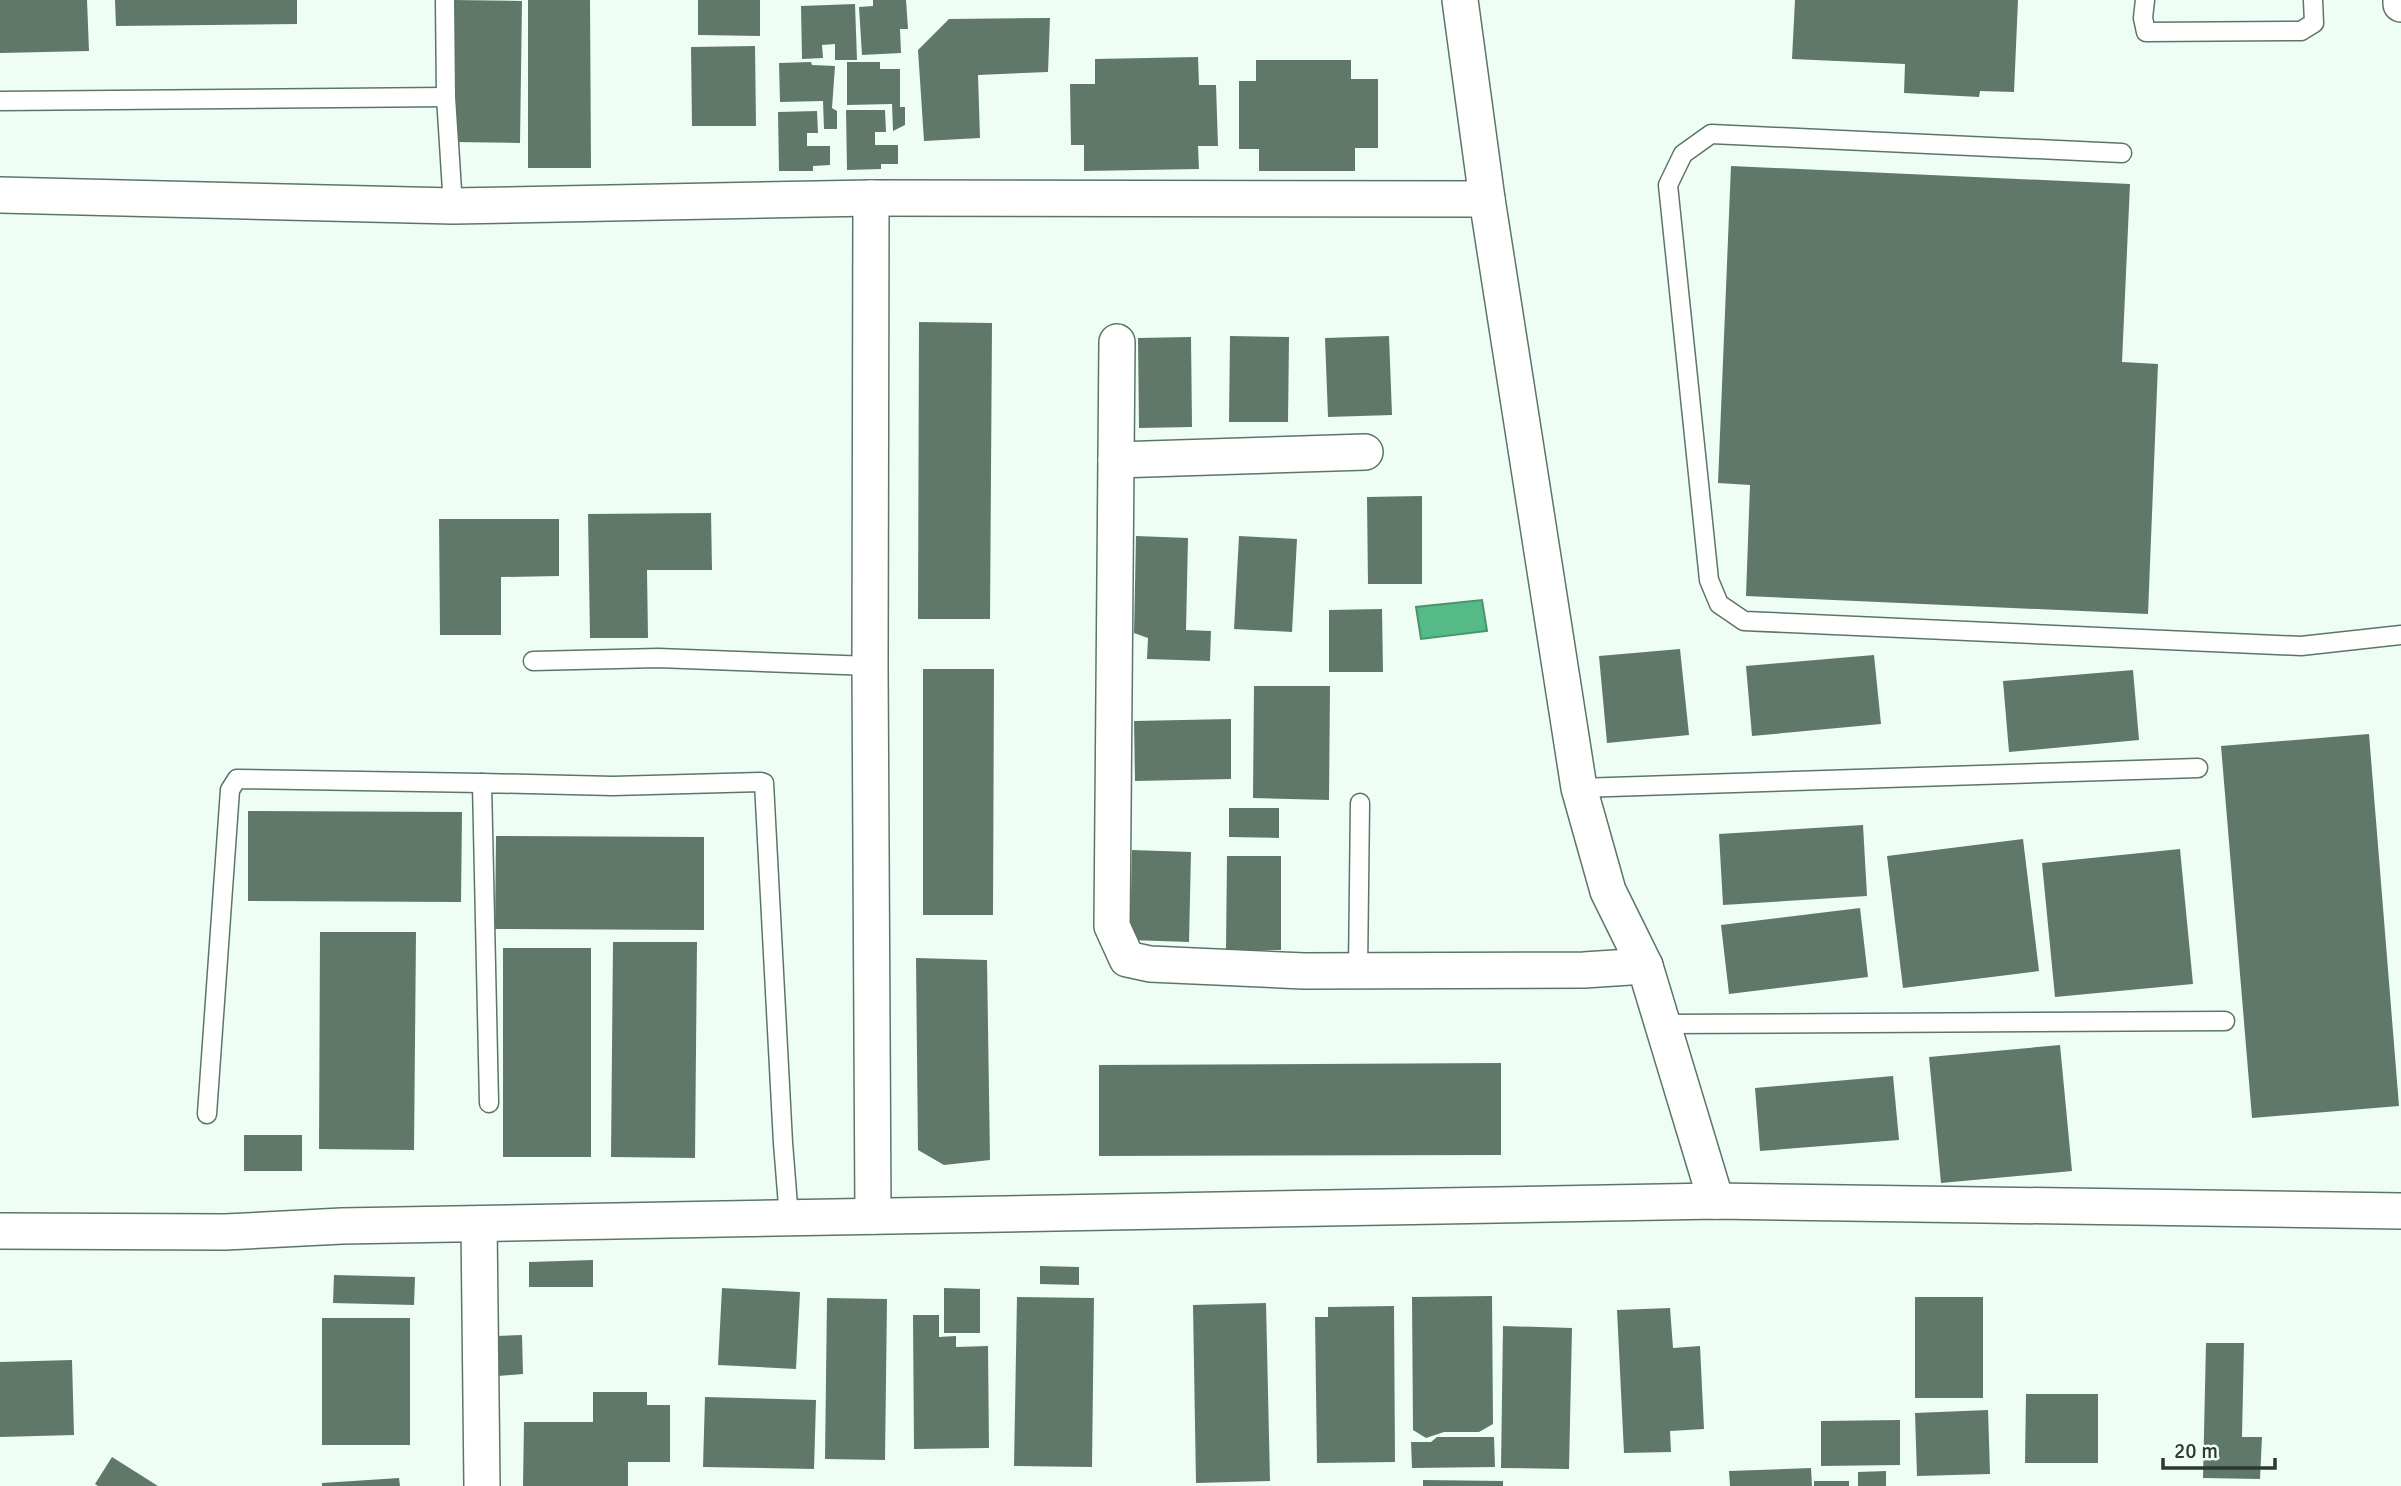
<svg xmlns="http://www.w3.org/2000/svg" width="2401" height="1486" viewBox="0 0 2401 1486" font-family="Signika,sans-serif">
	<rect width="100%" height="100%" fill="#eefef4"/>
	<path fill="#56ba86" stroke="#4a936c" stroke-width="2" d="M 1482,600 L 1487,631 L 1421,639 L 1416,607 Z"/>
	<g fill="#60786a">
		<path d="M 0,0 L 87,0 L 89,51 L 0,53 Z"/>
		<path d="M 115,0 L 297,0 L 297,24 L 116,26 Z"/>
		<path d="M 454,0 L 522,1 L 520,143 L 453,142 Z"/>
		<path d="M 528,0 L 590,0 L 591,168 L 528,168 Z"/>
		<path d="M 698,0 L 760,0 L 760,36 L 698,35 Z"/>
		<path d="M 873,0 L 906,0 L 908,29 L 900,29 L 901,53 L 862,55 L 859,7 L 873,6 Z"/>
		<path d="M 1795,0 L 2018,0 L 2014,92 L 1980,91 L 1979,97 L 1904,93 L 1905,64 L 1792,59 Z"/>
		<path d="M 855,4 L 857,60 L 835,60 L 835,44 L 822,45 L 823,58 L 802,59 L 801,6 Z"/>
		<path d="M 1050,18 L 1048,72 L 978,75 L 980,138 L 924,141 L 918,50 L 949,19 Z"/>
		<path d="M 755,46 L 756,126 L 692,126 L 691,47 Z"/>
		<path d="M 1198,57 L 1199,85 L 1216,85 L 1218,146 L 1198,146 L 1199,169 L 1084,171 L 1084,145 L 1071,145 L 1070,84 L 1095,84 L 1095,59 Z"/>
		<path d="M 1256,60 L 1351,60 L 1351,79 L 1378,79 L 1378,148 L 1355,148 L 1355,171 L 1259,171 L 1259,149 L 1239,149 L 1239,81 L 1256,81 Z"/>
		<path d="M 811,62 L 812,65 L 835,66 L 832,108 L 837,111 L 837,129 L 824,129 L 823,101 L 780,102 L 779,63 Z"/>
		<path d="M 847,62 L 880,62 L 880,69 L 900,69 L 900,107 L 905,107 L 905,125 L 893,131 L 892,104 L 847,105 Z"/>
		<path d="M 846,110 L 885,110 L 886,132 L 875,132 L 875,145 L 898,145 L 898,164 L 881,164 L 881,169 L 847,170 Z"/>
		<path d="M 817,111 L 818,133 L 807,133 L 807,146 L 830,146 L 830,165 L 813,166 L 813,171 L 779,171 L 778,112 Z"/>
		<path d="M 1731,166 L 2130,184 L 2122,362 L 2158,364 L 2148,614 L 1746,596 L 1750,485 L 1718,483 Z"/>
		<path d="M 919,322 L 992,323 L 990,619 L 918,619 Z"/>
		<path d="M 1230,336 L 1289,337 L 1288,422 L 1229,422 Z"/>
		<path d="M 1389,336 L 1392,415 L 1328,417 L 1325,338 Z"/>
		<path d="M 1191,337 L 1192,427 L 1139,428 L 1138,338 Z"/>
		<path d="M 1422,496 L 1422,584 L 1368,584 L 1367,497 Z"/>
		<path d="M 711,513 L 712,570 L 647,570 L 648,638 L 590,638 L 588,514 Z"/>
		<path d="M 439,519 L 559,519 L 559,576 L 501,577 L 501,635 L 440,635 Z"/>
		<path d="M 1136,536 L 1188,538 L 1186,630 L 1211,631 L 1210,661 L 1147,659 L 1148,638 L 1134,633 Z"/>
		<path d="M 1239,536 L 1297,539 L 1292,632 L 1234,629 Z"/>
		<path d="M 1382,609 L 1383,672 L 1329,672 L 1329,610 Z"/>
		<path d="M 1680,649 L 1689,735 L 1607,743 L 1599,656 Z"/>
		<path d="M 1874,655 L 1881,724 L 1752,736 L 1746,666 Z"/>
		<path d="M 923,669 L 994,669 L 993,915 L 923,915 Z"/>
		<path d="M 2133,670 L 2139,740 L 2009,752 L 2003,681 Z"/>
		<path d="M 1254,686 L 1330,686 L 1329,800 L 1253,798 Z"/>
		<path d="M 1231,719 L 1231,779 L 1135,781 L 1134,721 Z"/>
		<path d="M 2369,734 L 2399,1106 L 2252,1118 L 2221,746 Z"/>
		<path d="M 1229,808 L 1279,808 L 1279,838 L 1229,837 Z"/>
		<path d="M 248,811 L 462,812 L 461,902 L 248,901 Z"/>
		<path d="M 1863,825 L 1867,896 L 1723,905 L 1719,834 Z"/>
		<path d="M 496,836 L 704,837 L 704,930 L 495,929 Z"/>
		<path d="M 2023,839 L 2039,971 L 1903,988 L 1887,856 Z"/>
		<path d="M 2180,849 L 2193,984 L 2055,997 L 2042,863 Z"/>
		<path d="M 1132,850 L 1191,852 L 1189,942 L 1130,940 Z"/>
		<path d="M 1227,856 L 1281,856 L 1281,950 L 1226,950 Z"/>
		<path d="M 1860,908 L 1868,977 L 1729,994 L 1721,925 Z"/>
		<path d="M 320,932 L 416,932 L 414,1150 L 319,1149 Z"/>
		<path d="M 613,942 L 697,942 L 695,1158 L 611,1157 Z"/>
		<rect x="503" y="948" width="88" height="209"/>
		<path d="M 916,958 L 987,960 L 990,1160 L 944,1165 L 918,1150 Z"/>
		<path d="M 2060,1045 L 2072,1171 L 1941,1183 L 1929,1057 Z"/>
		<path d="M 1501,1063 L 1501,1155 L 1099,1156 L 1099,1065 Z"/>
		<path d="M 1893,1076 L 1899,1140 L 1760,1151 L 1755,1088 Z"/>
		<rect x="244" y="1135" width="58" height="36"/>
		<path d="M 593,1260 L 593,1287 L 529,1287 L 529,1262 Z"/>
		<path d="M 1040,1266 L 1079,1267 L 1079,1285 L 1040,1284 Z"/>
		<path d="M 334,1275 L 415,1277 L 414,1305 L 333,1303 Z"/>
		<path d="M 722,1288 L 800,1292 L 796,1369 L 718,1365 Z"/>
		<path d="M 944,1288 L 980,1289 L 980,1333 L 944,1333 Z"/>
		<path d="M 1492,1296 L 1493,1424 L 1479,1432 L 1444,1432 L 1426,1438 L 1413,1430 L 1412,1297 Z"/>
		<path d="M 1017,1297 L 1094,1298 L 1092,1467 L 1014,1466 Z"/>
		<rect x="1915" y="1297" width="68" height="101"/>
		<path d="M 827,1298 L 887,1299 L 885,1460 L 825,1459 Z"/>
		<path d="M 1266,1303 L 1270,1481 L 1196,1483 L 1193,1305 Z"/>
		<path d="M 1394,1306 L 1395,1462 L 1317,1463 L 1315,1317 L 1328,1317 L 1328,1307 Z"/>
		<path d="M 1670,1308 L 1673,1348 L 1700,1346 L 1704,1429 L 1670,1431 L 1671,1452 L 1624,1453 L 1617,1310 Z"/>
		<path d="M 913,1315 L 939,1315 L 939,1337 L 956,1336 L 956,1347 L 988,1346 L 989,1448 L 914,1449 Z"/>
		<rect x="322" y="1318" width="88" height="127"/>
		<path d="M 1503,1326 L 1572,1328 L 1569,1469 L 1501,1468 Z"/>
		<path d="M 522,1335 L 523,1374 L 498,1376 L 497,1336 Z"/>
		<path d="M 2206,1343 L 2244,1343 L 2242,1437 L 2262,1437 L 2260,1479 L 2203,1478 Z"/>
		<path d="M 72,1360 L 74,1435 L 0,1437 L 0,1362 Z"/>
		<path d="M 593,1392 L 647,1392 L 647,1405 L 670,1405 L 670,1462 L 628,1462 L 628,1486 L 523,1486 L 524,1422 L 593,1422 Z"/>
		<path d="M 2026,1394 L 2098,1394 L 2098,1463 L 2025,1463 Z"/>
		<path d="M 705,1397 L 816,1400 L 814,1469 L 703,1467 Z"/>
		<path d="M 1988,1410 L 1990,1474 L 1917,1476 L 1915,1413 Z"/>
		<path d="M 1900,1420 L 1900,1465 L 1821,1466 L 1821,1421 Z"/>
		<path d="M 1437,1437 L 1494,1437 L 1495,1467 L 1412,1468 L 1411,1442 L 1431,1442 Z"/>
		<path d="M 112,1457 L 158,1486 L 98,1486 L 95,1484 Z"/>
		<path d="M 1811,1468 L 1812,1486 L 1730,1486 L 1729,1471 Z"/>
		<path d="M 1886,1471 L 1886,1486 L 1858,1486 L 1858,1472 Z"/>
		<path d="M 399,1478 L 400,1486 L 322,1486 L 322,1483 Z"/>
		<path d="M 1423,1480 L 1503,1481 L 1503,1486 L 1423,1486 Z"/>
		<rect x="1814" y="1481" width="35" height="5"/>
	</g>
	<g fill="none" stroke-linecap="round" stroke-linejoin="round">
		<g stroke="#5d7566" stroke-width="21">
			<g id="lane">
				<path d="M 445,0 L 446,97 L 453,206"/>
				<path d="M 2145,0 L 2143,18 L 2146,32 L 2301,31 L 2314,23 L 2313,0"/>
				<path d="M 0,101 L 446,97"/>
				<path d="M 2122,153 L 1711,134 L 1683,154 L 1668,185 L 1709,580 L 1719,604 L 1744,621 L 2301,646 L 2401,635"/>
				<path d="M 533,661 L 658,658 L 870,666"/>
				<path d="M 1579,788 L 2198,768"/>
				<path d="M 1358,970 L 1360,803"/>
				<path d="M 1663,1024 L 2225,1021"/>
				<path d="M 489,1103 L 482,783 L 613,786 L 761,782 L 764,783 L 783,1143 L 789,1218"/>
				<path d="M 207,1114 L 230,790 L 237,779 L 482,783"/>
			</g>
		</g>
		<g stroke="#5d7566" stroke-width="38">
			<g id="street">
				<path d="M 1460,0 L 1487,199 L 1579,788 L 1608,891 L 1645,966 L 1716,1201"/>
				<path d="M 2401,0 L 2401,4"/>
				<path d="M 0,195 L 453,206 L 871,198 L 1487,199"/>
				<path d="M 871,198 L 870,666 L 873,1216"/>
				<path d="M 1117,342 L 1112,926 L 1127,959 L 1150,964 L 1304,971 L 1584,970 L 1645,966"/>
				<path d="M 1116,460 L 1365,452"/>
				<path d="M 479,1224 L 482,1486"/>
				<path d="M 0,1231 L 225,1232 L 342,1226 L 1716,1201 L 2401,1211"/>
			</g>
		</g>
		<use href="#lane" stroke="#fff" stroke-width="18"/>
		<use href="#street" stroke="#fff" stroke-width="35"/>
	</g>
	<path d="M2163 1458v10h112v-10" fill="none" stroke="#2d3831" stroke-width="3.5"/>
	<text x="2174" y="1458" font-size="21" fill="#2d3831" stroke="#eefef4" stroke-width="5" paint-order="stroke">20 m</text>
</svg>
